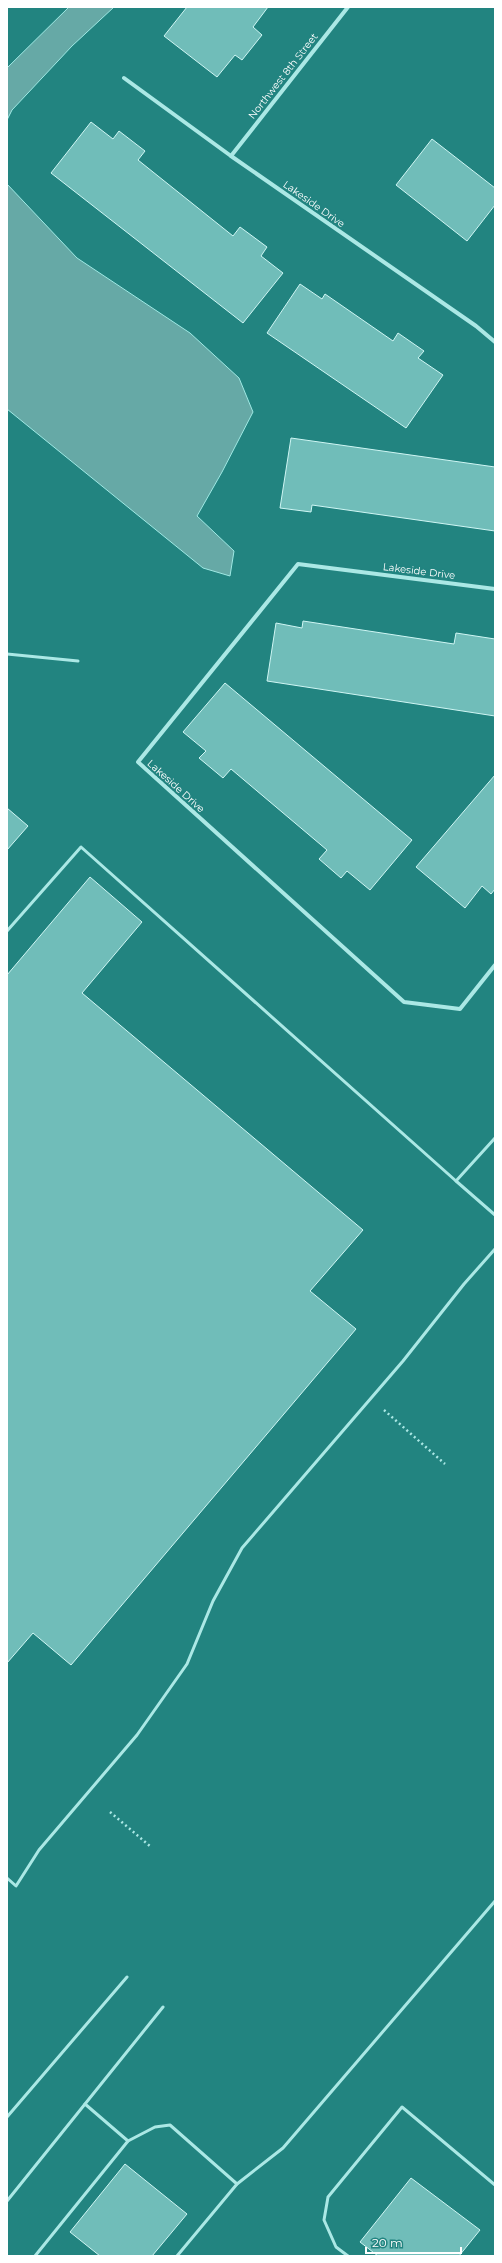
<svg xmlns="http://www.w3.org/2000/svg" width="502" height="2263" viewBox="0 0 502 2263" font-family="Montserrat,sans-serif">
	<rect width="100%" height="100%" fill="#228480"/>
	<g fill="#66a9a6" stroke="#9fe9e4">
		<path d="M 69,7 L 114,7 L 72,46 L 12,110 L 7,120 L 7,68 Z"/>
		<path d="M 7,184 L 77,258 L 190,333 L 239,378 L 253,412 L 222,472 L 197,516 L 234,551 L 230,576 L 203,568 L 7,409 Z"/>
	</g>
	<g fill="#70bdb9" stroke="#cff6f4">
		<path d="M 187,7 L 268,7 L 253,27 L 262,35 L 242,60 L 235,55 L 217,77 L 164,36 Z"/>
		<path d="M 91,122 L 113,139 L 119,131 L 145,151 L 138,160 L 233,236 L 240,227 L 267,247 L 261,256 L 283,273 L 243,323 L 51,173 Z"/>
		<path d="M 432,139 L 495,188 L 495,205 L 467,241 L 396,185 Z"/>
		<path d="M 300,284 L 322,299 L 325,294 L 393,341 L 398,333 L 424,351 L 418,358 L 443,375 L 406,428 L 267,333 Z"/>
		<path d="M 291,438 L 495,467 L 495,531 L 312,505 L 311,512 L 280,508 Z"/>
		<path d="M 303,621 L 454,644 L 456,633 L 495,639 L 495,716 L 267,681 L 276,623 L 302,628 Z"/>
		<path d="M 225,683 L 412,840 L 370,890 L 347,871 L 341,878 L 319,859 L 327,850 L 231,769 L 223,778 L 199,758 L 206,751 L 183,732 Z"/>
		<path d="M 495,775 L 495,889 L 491,894 L 482,886 L 465,908 L 416,867 Z"/>
		<path d="M 7,808 L 28,826 L 7,850 Z"/>
		<path d="M 90,877 L 142,922 L 82,993 L 363,1230 L 310,1291 L 356,1329 L 71,1665 L 33,1633 L 7,1663 L 7,975 Z"/>
		<path d="M 125,2164 L 187,2214 L 152,2256 L 100,2256 L 70,2232 Z"/>
		<path d="M 411,2178 L 480,2230 L 459,2256 L 378,2256 L 360,2242 Z"/>
	</g>
	<g fill="none" stroke-linecap="round" stroke-linejoin="round">
		<g stroke="#abe8e5" stroke-width="2.5" stroke-dasharray="2 3" stroke-linecap="butt">
			<path d="M 384,1410 L 445,1464"/>
			<path d="M 110,1812 L 151,1847"/>
		</g>
		<g stroke="#abe8e5" stroke-width="3">
			<path d="M 7,654 L 78,661"/>
			<path d="M 7,931 L 81,847 L 456,1181"/>
			<path d="M 495,1138 L 456,1181 L 495,1215"/>
			<path d="M 7,1878 L 16,1886 L 39,1850 L 137,1735 L 187,1664 L 213,1601 L 242,1548 L 403,1361 L 464,1284 L 495,1249"/>
			<path d="M 85,2104 L 128,2141"/>
			<path d="M 7,2117 L 127,1977"/>
			<path d="M 237,2184 L 283,2148 L 495,1901"/>
			<path d="M 7,2201 L 163,2007"/>
			<path d="M 35,2256 L 128,2141 L 155,2127 L 170,2125 L 237,2184 L 177,2256"/>
			<path d="M 348,2256 L 336,2247 L 324,2220 L 328,2197 L 402,2107 L 495,2185"/>
		</g>
		<g stroke="#abe8e5" stroke-width="4">
			<path d="M 124,78 L 231,156 L 476,326 L 495,342"/>
			<path d="M 231,156 L 348,7"/>
			<path d="M 495,589 L 298,564 L 138,762 L 404,1002 L 460,1009 L 495,965"/>
		</g>
	</g>
	<g text-anchor="middle" dominant-baseline="central" stroke-width="4" stroke-linejoin="round" paint-order="stroke">
		<g font-size="10" fill="#fff" stroke="#228480">
			<text transform="translate(283 76) rotate(-52)">Northwest 8th Street</text>
			<text transform="translate(314 204) rotate(35)">Lakeside Drive</text>
			<text transform="translate(419 571) rotate(7)">Lakeside Drive</text>
			<text transform="translate(176 786) rotate(42)">Lakeside Drive</text>
		</g>
	</g>
	<rect width="502" height="2263" fill="none" stroke="#ffffff" stroke-width="16"/>
	<path d="M366 2247v6h95v-6" fill="none" stroke="#ffffff" stroke-width="2"/>
	<text x="372" y="2247" font-size="12" fill="#ffffff" stroke="#228480" stroke-width="3" paint-order="stroke">20 m</text>
</svg>
